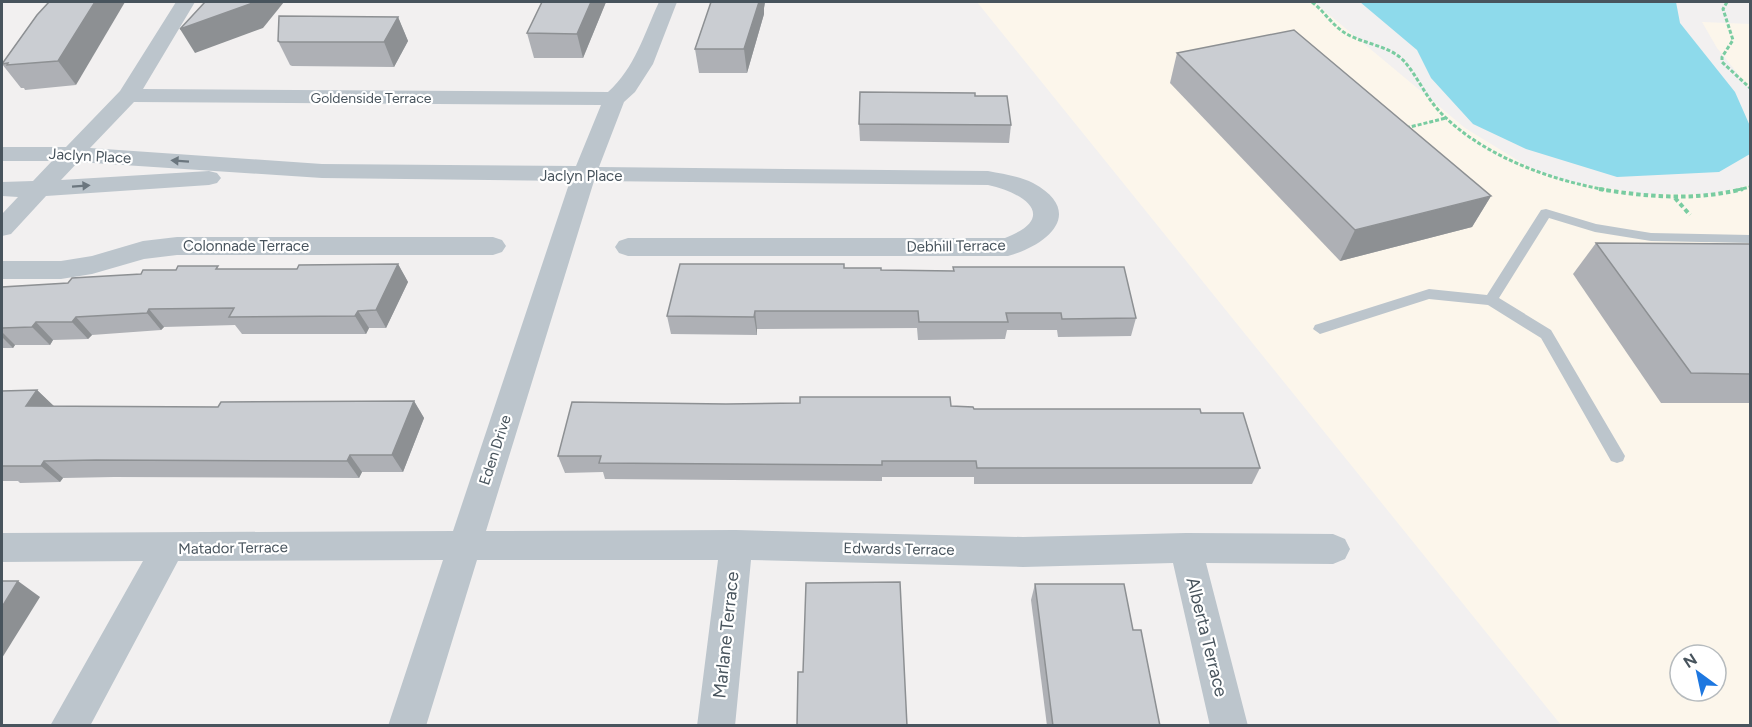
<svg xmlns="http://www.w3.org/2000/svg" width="1752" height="727" viewBox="0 0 1752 727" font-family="Figtree,sans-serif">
	<rect width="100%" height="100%" fill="#f2f0f0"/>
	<g fill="#fcf6eb" fill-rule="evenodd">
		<path d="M 977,2 L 1314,2 L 1465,128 L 1527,166 L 1561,180 L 1643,194 L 1711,194 L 1750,185 L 1750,725 L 1561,725 ZM 1680,655 L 1716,655 L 1716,691 L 1680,691 Z"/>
		<path d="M 1702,22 L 1750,24 L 1750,89 L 1717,48 Z"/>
	</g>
	<path fill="#8edaeb" d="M 1360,2 L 1676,2 L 1680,23 L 1735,92 L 1750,126 L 1750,154 L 1719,172 L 1617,177 L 1526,149 L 1473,124 L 1431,78 L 1417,50 Z"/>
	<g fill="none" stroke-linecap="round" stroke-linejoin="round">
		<g stroke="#79cca1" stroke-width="3" stroke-dasharray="4 2" stroke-linecap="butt">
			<path d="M 1312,2 C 1324,11 1332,25 1345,33 C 1363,44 1388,45 1403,60 C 1417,75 1425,96 1440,112 C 1481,155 1549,180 1607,190"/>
			<path d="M 1727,2 L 1723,9 L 1733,40 L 1722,57 L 1722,62 L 1750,88"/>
			<path d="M 1406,128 L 1446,118"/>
			<path d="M 1737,190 L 1750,187"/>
		</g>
		<g stroke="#79cca1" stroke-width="4" stroke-dasharray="4.5 3" stroke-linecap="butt">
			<path d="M 1599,189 C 1648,197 1694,201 1743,189"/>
			<path d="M 1675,198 L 1690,215"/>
		</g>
		<path fill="#bcc5cc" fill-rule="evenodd" d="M 1546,209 L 1596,224 L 1651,233 L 1750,235 L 1750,243 L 1651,241 L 1595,232 L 1549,218 L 1499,298 L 1551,330 L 1625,456 L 1623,461 L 1617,463 L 1611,461 L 1541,338 L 1488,305 L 1429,299 L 1320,334 L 1313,329 L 1315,325 L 1429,289 L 1487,295 L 1541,210 Z"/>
		<g fill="#bcc5cc" fill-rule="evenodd">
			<path d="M 176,2 L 195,2 L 143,89 L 608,92 C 635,68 644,34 659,2 L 677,2 L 653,64 L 635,92 L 624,102 L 599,167 L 988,171 C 1003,174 1019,176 1033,183 C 1086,212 1048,245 1008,256 L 628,256 L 619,253 L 615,247 L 619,241 L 628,238 L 1005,238 C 1059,217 1025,193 988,185 L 594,181 L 486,531 L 736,530 L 1023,537 L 1186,533 L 1333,534 L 1345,539 L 1350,549 L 1345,559 L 1333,564 L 1206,563 L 1248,726 L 1210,726 L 1173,563 L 1023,567 L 751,560 L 735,726 L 697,726 L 718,560 L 477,560 L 426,726 L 388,726 L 443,560 L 178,561 L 90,726 L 50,726 L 143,561 L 2,562 L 2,533 L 453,531 L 570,181 L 322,178 L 78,162 L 61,180 L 209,171 L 217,173 L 221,178 L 217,183 L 209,185 L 46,196 L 11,234 L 2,236 L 2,214 L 18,197 L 2,196 L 2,182 L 33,181 L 52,161 L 2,161 L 2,147 L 66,147 L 120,91 ZM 134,102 L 601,105 L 576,166 L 322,164 L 90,148 Z"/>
			<path d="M 177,237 L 493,237 L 502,240 L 506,246 L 502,252 L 493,255 L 177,255 L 144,259 L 92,274 L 61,279 L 2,279 L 2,261 L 61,261 L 92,256 L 143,241 Z"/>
		</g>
	</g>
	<g fill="#aeb0b5">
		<path d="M 606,2 L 583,58 L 534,58 L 527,33 Z"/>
		<path d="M 711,2 L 765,2 L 764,8 L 764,14 L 747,73 L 699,73 L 695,49 Z"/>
		<path d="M 37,15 L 76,85 L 25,90 L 24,88 L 21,88 L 2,64 Z"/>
		<path d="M 398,17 L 408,41 L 394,67 L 292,66 L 290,65 L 278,41 Z"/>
		<path d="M 1177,53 L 1491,196 L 1472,227 L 1340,261 L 1170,83 Z"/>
		<path d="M 975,96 L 1011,125 L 1009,143 L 860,141 L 859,124 Z"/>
		<path d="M 1596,243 L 1750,244 L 1750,403 L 1661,403 L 1573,274 Z"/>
		<path d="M 398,264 L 408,282 L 386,328 L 369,328 L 366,334 L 242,334 L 235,325 L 164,327 L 161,330 L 92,335 L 88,339 L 53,340 L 50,345 L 15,345 L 13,348 L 2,348 L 2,287 L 68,283 L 221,269 L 297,269 Z"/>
		<path d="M 953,267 L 1136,318 L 1131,336 L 1058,337 L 1057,330 L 1007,330 L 1005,339 L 918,340 L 917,328 L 757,329 L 757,335 L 671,334 L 667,316 L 881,270 L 953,271 Z"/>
		<path d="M 37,390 L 53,406 L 218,407 L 414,401 L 424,418 L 403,472 L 362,472 L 359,478 L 114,477 L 63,478 L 60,482 L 20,483 L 18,481 L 2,481 L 2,391 Z"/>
		<path d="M 974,409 L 1201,413 L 1260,468 L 1252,484 L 974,484 L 974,477 L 882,477 L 882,481 L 605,479 L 603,472 L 565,473 L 558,456 Z"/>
		<path d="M 1035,584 L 1133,630 L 1160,726 L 1047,726 L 1031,600 Z"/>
	</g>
	<g fill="#8d9093">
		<path d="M 95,2 L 125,2 L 76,85 L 58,61 Z"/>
		<path d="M 252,2 L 284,2 L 263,28 L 195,53 L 180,29 Z"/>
		<path d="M 591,2 L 606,2 L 583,58 L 577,34 Z"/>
		<path d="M 759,2 L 765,2 L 764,8 L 764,14 L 747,73 L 744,49 Z"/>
		<path d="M 398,17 L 408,41 L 394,67 L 384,42 Z"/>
		<path d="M 1491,196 L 1472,227 L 1340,261 L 1355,230 Z"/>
		<path d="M 398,264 L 408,282 L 386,328 L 376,310 Z"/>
		<path d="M 149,309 L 164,327 L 161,330 L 147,313 Z"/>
		<path d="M 358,311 L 369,328 L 366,334 L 355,316 Z"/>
		<path d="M 755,311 L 757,329 L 757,335 L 754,317 Z"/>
		<path d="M 76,317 L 92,335 L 88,339 L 72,322 Z"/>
		<path d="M 36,322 L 53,340 L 50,345 L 32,327 Z"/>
		<path d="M 2,332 L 15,345 L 13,348 L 2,337 Z"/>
		<path d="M 37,390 L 55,407 L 26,406 Z"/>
		<path d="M 414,401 L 424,418 L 403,472 L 392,455 Z"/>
		<path d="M 350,455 L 362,472 L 359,478 L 347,461 Z"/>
		<path d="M 44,461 L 63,478 L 60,482 L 41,466 Z"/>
		<path d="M 18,581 L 40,597 L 2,658 L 2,607 Z"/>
	</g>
	<g fill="#cacdd2" stroke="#8d9093" stroke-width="1.5">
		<path d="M 49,2 L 95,2 L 58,61 L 7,65 L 8,63 L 2,64 L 37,15 Z"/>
		<path d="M 205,2 L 252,2 L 250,4 L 180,29 Z"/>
		<path d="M 542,2 L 591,2 L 577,34 L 527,33 Z"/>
		<path d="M 711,2 L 759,2 L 744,49 L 695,49 Z"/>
		<path d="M 279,16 L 398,17 L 384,42 L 280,42 L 278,41 Z"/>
		<path d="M 1294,30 L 1491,196 L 1355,230 L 1177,53 Z"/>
		<path d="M 860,92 L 975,93 L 975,96 L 1007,96 L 1011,125 L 859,124 Z"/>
		<path d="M 1596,243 L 1750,244 L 1750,374 L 1691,373 Z"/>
		<path d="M 398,264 L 376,310 L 358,311 L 355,316 L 229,317 L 234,308 L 149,309 L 147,313 L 76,317 L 72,322 L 36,322 L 32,327 L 2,328 L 2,287 L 68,283 L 72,278 L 141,274 L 143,270 L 176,270 L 178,266 L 218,266 L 216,269 L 297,269 L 299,265 Z"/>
		<path d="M 680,264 L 844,264 L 844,268 L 881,268 L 881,270 L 954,271 L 953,267 L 1124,267 L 1136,318 L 1062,319 L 1061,313 L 1006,313 L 1008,322 L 919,322 L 918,311 L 755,311 L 754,317 L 667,316 Z"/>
		<path d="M 37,390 L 26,406 L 218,407 L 221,402 L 414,401 L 392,455 L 350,455 L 347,461 L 96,460 L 44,461 L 41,466 L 2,466 L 2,391 Z"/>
		<path d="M 800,397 L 950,397 L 951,406 L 973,407 L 974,409 L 1200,409 L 1201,413 L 1243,413 L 1260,468 L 977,468 L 976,461 L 882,461 L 882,465 L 599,463 L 601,456 L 558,456 L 572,402 L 726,404 L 800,403 Z"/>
		<path d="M 2,581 L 18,581 L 2,607 Z"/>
		<path d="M 900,582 L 907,726 L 797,726 L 798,672 L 803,672 L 806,583 Z"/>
		<path d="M 1035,584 L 1124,584 L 1133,630 L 1141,630 L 1160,726 L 1053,726 Z"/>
	</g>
	<defs><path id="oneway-solid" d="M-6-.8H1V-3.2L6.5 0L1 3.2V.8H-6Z" transform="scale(1.5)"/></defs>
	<g fill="#6b767e">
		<use href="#oneway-solid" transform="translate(180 161) rotate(-176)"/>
		<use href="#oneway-solid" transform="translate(81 186) rotate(-4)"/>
	</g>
	<g text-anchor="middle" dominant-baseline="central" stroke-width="4.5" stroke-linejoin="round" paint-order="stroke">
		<g font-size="14" fill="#48545d" stroke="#fff">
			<text x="371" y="98">Goldenside Terrace</text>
		</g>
		<g font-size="15" fill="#48545d" stroke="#fff">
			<text transform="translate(90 156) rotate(3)">Jaclyn Place</text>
			<text x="581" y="176">Jaclyn Place</text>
			<text x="246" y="246">Colonnade Terrace</text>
			<text transform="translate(956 246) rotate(-1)">Debhill Terrace</text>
			<text transform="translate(495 450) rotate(-72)">Eden Drive</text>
			<text transform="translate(233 548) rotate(-1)">Matador Terrace</text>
			<text transform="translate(899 549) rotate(1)">Edwards Terrace</text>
		</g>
		<g font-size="18" fill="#48545d" stroke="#fff">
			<text transform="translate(726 635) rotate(-84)">Marlane Terrace</text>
			<text transform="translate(1207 637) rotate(76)">Alberta Terrace</text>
		</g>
	</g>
	<rect width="1752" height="727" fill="none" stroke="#48545d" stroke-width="6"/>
	<g transform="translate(1698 673) rotate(327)"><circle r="28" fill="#ffffff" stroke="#b6bbbe" stroke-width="1.5"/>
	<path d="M0-4.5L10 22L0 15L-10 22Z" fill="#1d77e0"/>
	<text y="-9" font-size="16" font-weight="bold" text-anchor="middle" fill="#48545d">N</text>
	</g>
</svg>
